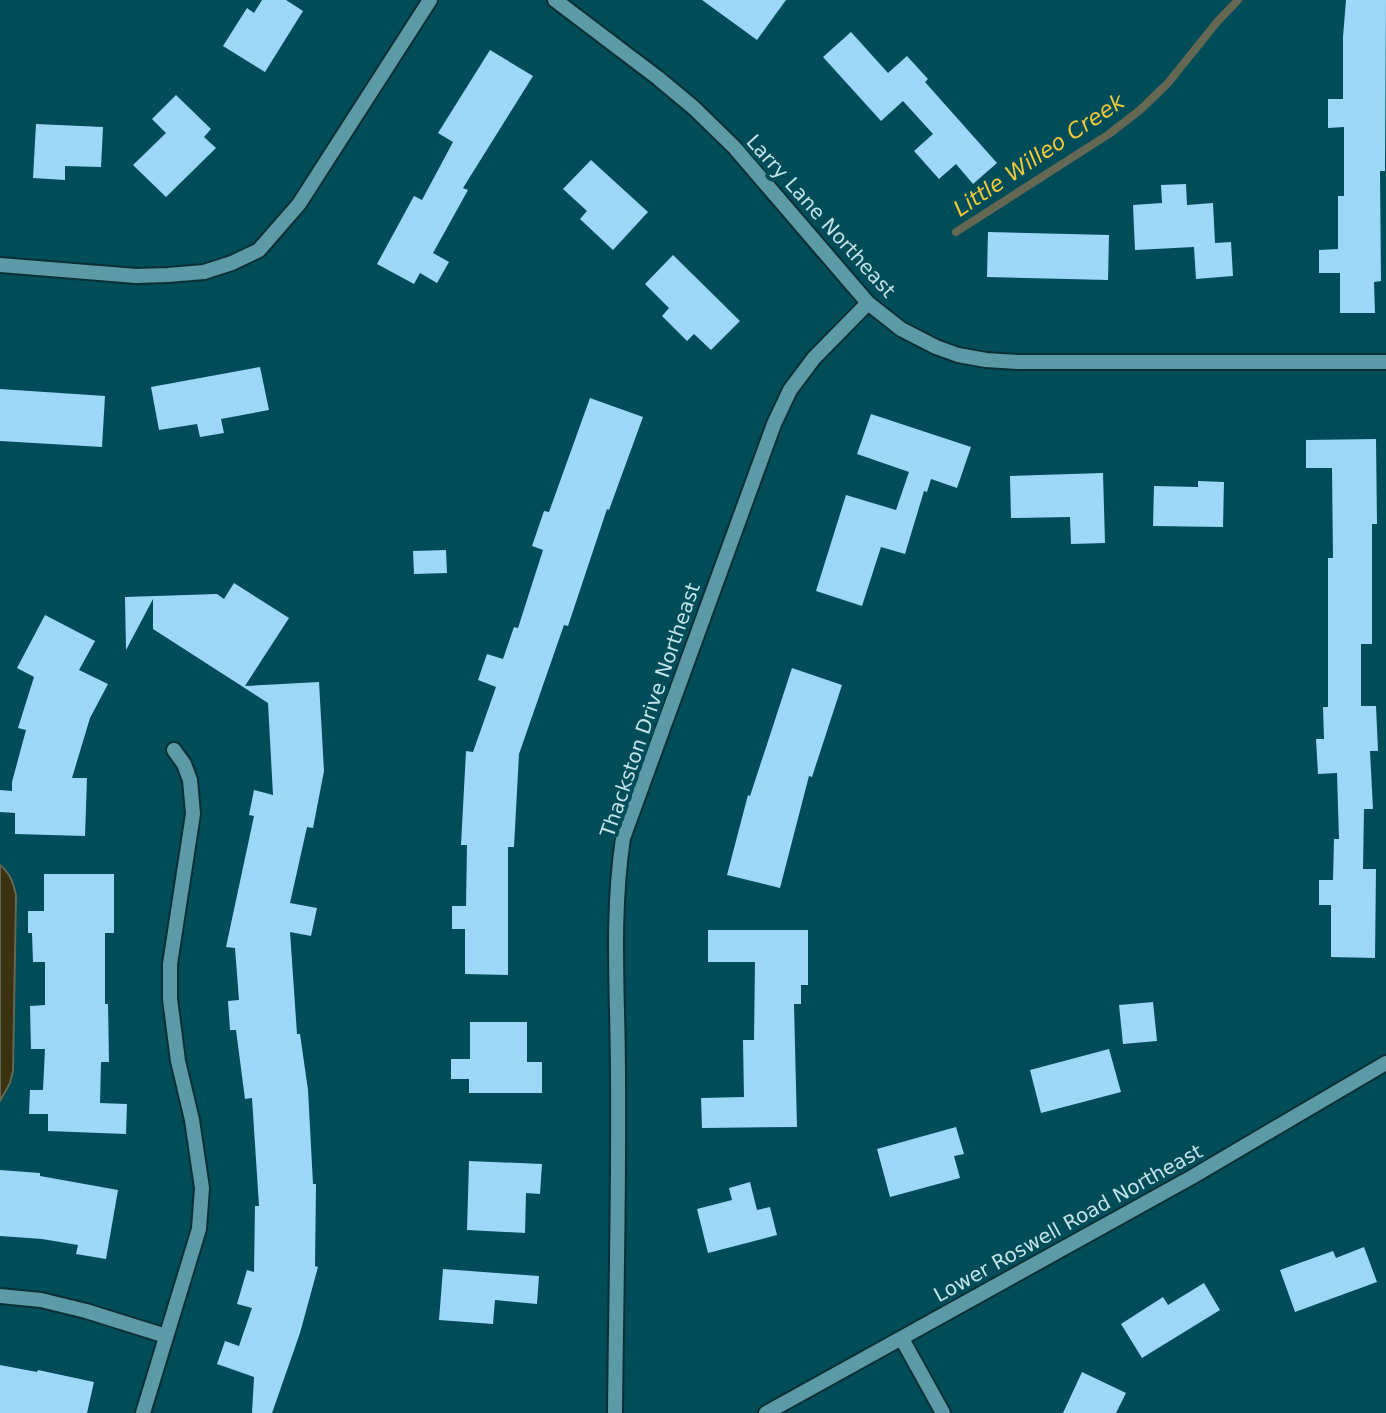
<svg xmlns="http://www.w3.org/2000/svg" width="1386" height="1413" viewBox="0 0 1386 1413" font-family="'DejaVu Sans',sans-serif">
	<rect width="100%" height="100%" fill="#004c59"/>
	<path fill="#3b3211" stroke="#646752" stroke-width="2" d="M 0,865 C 10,873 13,882 16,895 L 13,1071 L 10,1083 L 0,1101 Z"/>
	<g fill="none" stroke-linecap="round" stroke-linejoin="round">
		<path stroke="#646752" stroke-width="8" d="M 956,232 L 1109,134 L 1140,110 L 1168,83 L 1217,22 L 1238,0"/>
	</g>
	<g fill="#9cd7f8">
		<path d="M 262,0 L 286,0 L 303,11 L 265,72 L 223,46 L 247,8 L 254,13 Z"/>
		<path d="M 702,0 L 786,0 L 757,40 Z"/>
		<path d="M 1346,0 L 1386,0 L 1385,171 L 1380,171 L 1381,281 L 1374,282 L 1375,313 L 1340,313 L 1340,273 L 1319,273 L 1319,250 L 1338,249 L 1338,196 L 1344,196 L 1344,127 L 1328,128 L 1328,99 L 1343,99 L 1343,37 Z"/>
		<path d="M 851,32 L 888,73 L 907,56 L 928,79 L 925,82 L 997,163 L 973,184 L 956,164 L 939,179 L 914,151 L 933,134 L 903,101 L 881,121 L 823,57 Z"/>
		<path d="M 490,50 L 533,76 L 463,188 L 468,190 L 433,253 L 449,262 L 437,283 L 420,273 L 414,284 L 377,264 L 414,196 L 422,200 L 453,142 L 438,133 Z"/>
		<path d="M 176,95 L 211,129 L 204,137 L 216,148 L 166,197 L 133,165 L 166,133 L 152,119 Z"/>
		<path d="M 36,124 L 103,127 L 101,167 L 65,166 L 65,180 L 33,178 Z"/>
		<path d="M 591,160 L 648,212 L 613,250 L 580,219 L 587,211 L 563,189 Z"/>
		<path d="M 1186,184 L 1187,205 L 1213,203 L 1215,243 L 1231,242 L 1233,276 L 1196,279 L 1194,247 L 1135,250 L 1133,205 L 1162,203 L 1161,185 Z"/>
		<path d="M 988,232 L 1109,235 L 1108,280 L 987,277 Z"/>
		<path d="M 673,255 L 740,321 L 711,350 L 694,334 L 687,341 L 662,316 L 669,308 L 645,284 Z"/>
		<path d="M 260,367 L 269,410 L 221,419 L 224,433 L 200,437 L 197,424 L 159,430 L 151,387 Z"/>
		<path d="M 0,389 L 105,396 L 102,447 L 0,441 Z"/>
		<path d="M 590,398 L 643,417 L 609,510 L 607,509 L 568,626 L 564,625 L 519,754 L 514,847 L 508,847 L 508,975 L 465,974 L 465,929 L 452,929 L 452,906 L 466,906 L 467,845 L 461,845 L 466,751 L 473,752 L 496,687 L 478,680 L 487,654 L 503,659 L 514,627 L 518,628 L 543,550 L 532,546 L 544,511 L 549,512 Z"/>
		<path d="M 871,414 L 971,447 L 957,488 L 931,479 L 927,492 L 924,491 L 905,554 L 881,547 L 862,606 L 816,591 L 846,495 L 896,510 L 909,472 L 857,454 Z"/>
		<path d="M 1376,439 L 1377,524 L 1372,524 L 1372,644 L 1361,644 L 1361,706 L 1376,706 L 1378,751 L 1370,751 L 1373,809 L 1364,809 L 1363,869 L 1376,869 L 1375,958 L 1331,957 L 1331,905 L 1319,905 L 1319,880 L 1333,880 L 1334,839 L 1339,839 L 1337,773 L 1318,774 L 1316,739 L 1324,739 L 1323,707 L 1328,707 L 1328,558 L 1333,558 L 1332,468 L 1306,468 L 1306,440 Z"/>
		<path d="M 1103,473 L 1105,543 L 1071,544 L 1070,517 L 1011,518 L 1010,476 Z"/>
		<path d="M 1198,481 L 1224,482 L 1223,527 L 1153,526 L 1154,486 L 1198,487 Z"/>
		<path d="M 446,550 L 447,573 L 414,574 L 413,551 Z"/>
		<path d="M 234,583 L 289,618 L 245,686 L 319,682 L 324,771 L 313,828 L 307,827 L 290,903 L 317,908 L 311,936 L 290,932 L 297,1034 L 300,1034 L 308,1090 L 313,1184 L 316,1184 L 315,1266 L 318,1267 L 300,1333 L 272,1413 L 252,1413 L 254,1377 L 217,1364 L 225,1341 L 239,1346 L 252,1308 L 237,1304 L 247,1270 L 254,1272 L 255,1206 L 259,1206 L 252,1098 L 245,1099 L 236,1030 L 230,1030 L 228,1001 L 239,1000 L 235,948 L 226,947 L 254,816 L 249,815 L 254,790 L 273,795 L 268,703 L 153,629 L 153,599 L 126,650 L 125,597 L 217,594 L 224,599 Z"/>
		<path d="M 45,615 L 95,641 L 79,670 L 108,684 L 90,718 L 72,778 L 87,778 L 85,836 L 15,834 L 15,813 L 0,812 L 0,790 L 12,791 L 12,782 L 26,730 L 18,728 L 34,677 L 17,668 Z"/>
		<path d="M 792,668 L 842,685 L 812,777 L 809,776 L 780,888 L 727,875 L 748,795 L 750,796 Z"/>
		<path d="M 44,874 L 114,874 L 114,933 L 105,933 L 105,1004 L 108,1004 L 109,1062 L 101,1062 L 100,1103 L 127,1104 L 126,1134 L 48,1131 L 48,1114 L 29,1114 L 30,1090 L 43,1090 L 45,1049 L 31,1049 L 30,1006 L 45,1005 L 45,962 L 33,962 L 32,933 L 28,933 L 28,911 L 44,911 Z"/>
		<path d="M 708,930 L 808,930 L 808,985 L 801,985 L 801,1004 L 794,1004 L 797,1127 L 702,1128 L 701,1098 L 744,1097 L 743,1040 L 754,1040 L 755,962 L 708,962 Z"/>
		<path d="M 1153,1002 L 1157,1041 L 1123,1044 L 1119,1005 Z"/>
		<path d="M 470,1022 L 527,1022 L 527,1062 L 542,1062 L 542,1093 L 469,1093 L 469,1079 L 451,1079 L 451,1059 L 470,1059 Z"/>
		<path d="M 1109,1049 L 1121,1092 L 1041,1113 L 1030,1070 Z"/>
		<path d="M 956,1127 L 964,1154 L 954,1156 L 960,1178 L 890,1197 L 877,1149 Z"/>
		<path d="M 469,1161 L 542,1164 L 540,1194 L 526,1193 L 525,1233 L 467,1230 Z"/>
		<path d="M 0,1170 L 40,1173 L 40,1176 L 118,1190 L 106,1259 L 76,1254 L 78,1245 L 42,1239 L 0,1236 Z"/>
		<path d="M 750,1182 L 757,1210 L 770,1207 L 777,1235 L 708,1253 L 697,1209 L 732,1200 L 729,1188 Z"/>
		<path d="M 1364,1247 L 1377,1282 L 1295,1312 L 1280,1270 L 1333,1251 L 1336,1258 Z"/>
		<path d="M 443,1269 L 539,1276 L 537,1304 L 495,1300 L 493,1324 L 439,1320 Z"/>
		<path d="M 1204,1283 L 1220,1310 L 1142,1358 L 1121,1324 L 1163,1297 L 1168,1305 Z"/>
		<path d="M 0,1365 L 37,1372 L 38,1370 L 94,1382 L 87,1413 L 0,1413 Z"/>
		<path d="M 1082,1372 L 1126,1393 L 1116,1413 L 1063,1413 Z"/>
	</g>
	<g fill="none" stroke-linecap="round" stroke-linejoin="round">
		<g stroke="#0c2f36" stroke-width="18">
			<g id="minor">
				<path d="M 555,0 L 658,78 L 694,108 L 734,147 L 868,303 L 901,329 L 936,347 L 958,355 L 986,360 L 1018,362 L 1386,362"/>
				<path d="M 0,265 L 136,276 L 168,275 L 204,272 L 232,263 L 259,250 L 299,204 L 430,0"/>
				<path d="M 0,1296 L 41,1300 L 86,1311 L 166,1336"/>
				<path d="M 902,1339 L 943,1413"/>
				<path d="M 143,1413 L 199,1229 L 202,1188 L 192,1120 L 178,1061 L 170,999 L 170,964 L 193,814 L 190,780 L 184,764 L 174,750"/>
				<path d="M 615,1413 C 616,1301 619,1189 618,1076 C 618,995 611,919 623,838 L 774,424 L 790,390 L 814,358 L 868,303"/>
				<path d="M 766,1413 L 1192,1177 L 1386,1063"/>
			</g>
		</g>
		<use href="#minor" stroke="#5c9aa8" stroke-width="14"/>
	</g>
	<g text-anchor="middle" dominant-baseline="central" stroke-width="8" stroke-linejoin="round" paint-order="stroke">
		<g font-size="20" fill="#c3e2e9" stroke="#004c59">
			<text transform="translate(821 216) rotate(48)">Larry Lane Northeast</text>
			<text transform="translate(650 710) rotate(-71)">Thackston Drive Northeast</text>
			<text transform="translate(1068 1223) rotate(-29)">Lower Roswell Road Northeast</text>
		</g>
		<g font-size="22" font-style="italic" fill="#efc939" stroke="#004c59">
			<text transform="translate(1039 155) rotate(-34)">Little Willeo Creek</text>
		</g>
	</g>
</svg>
